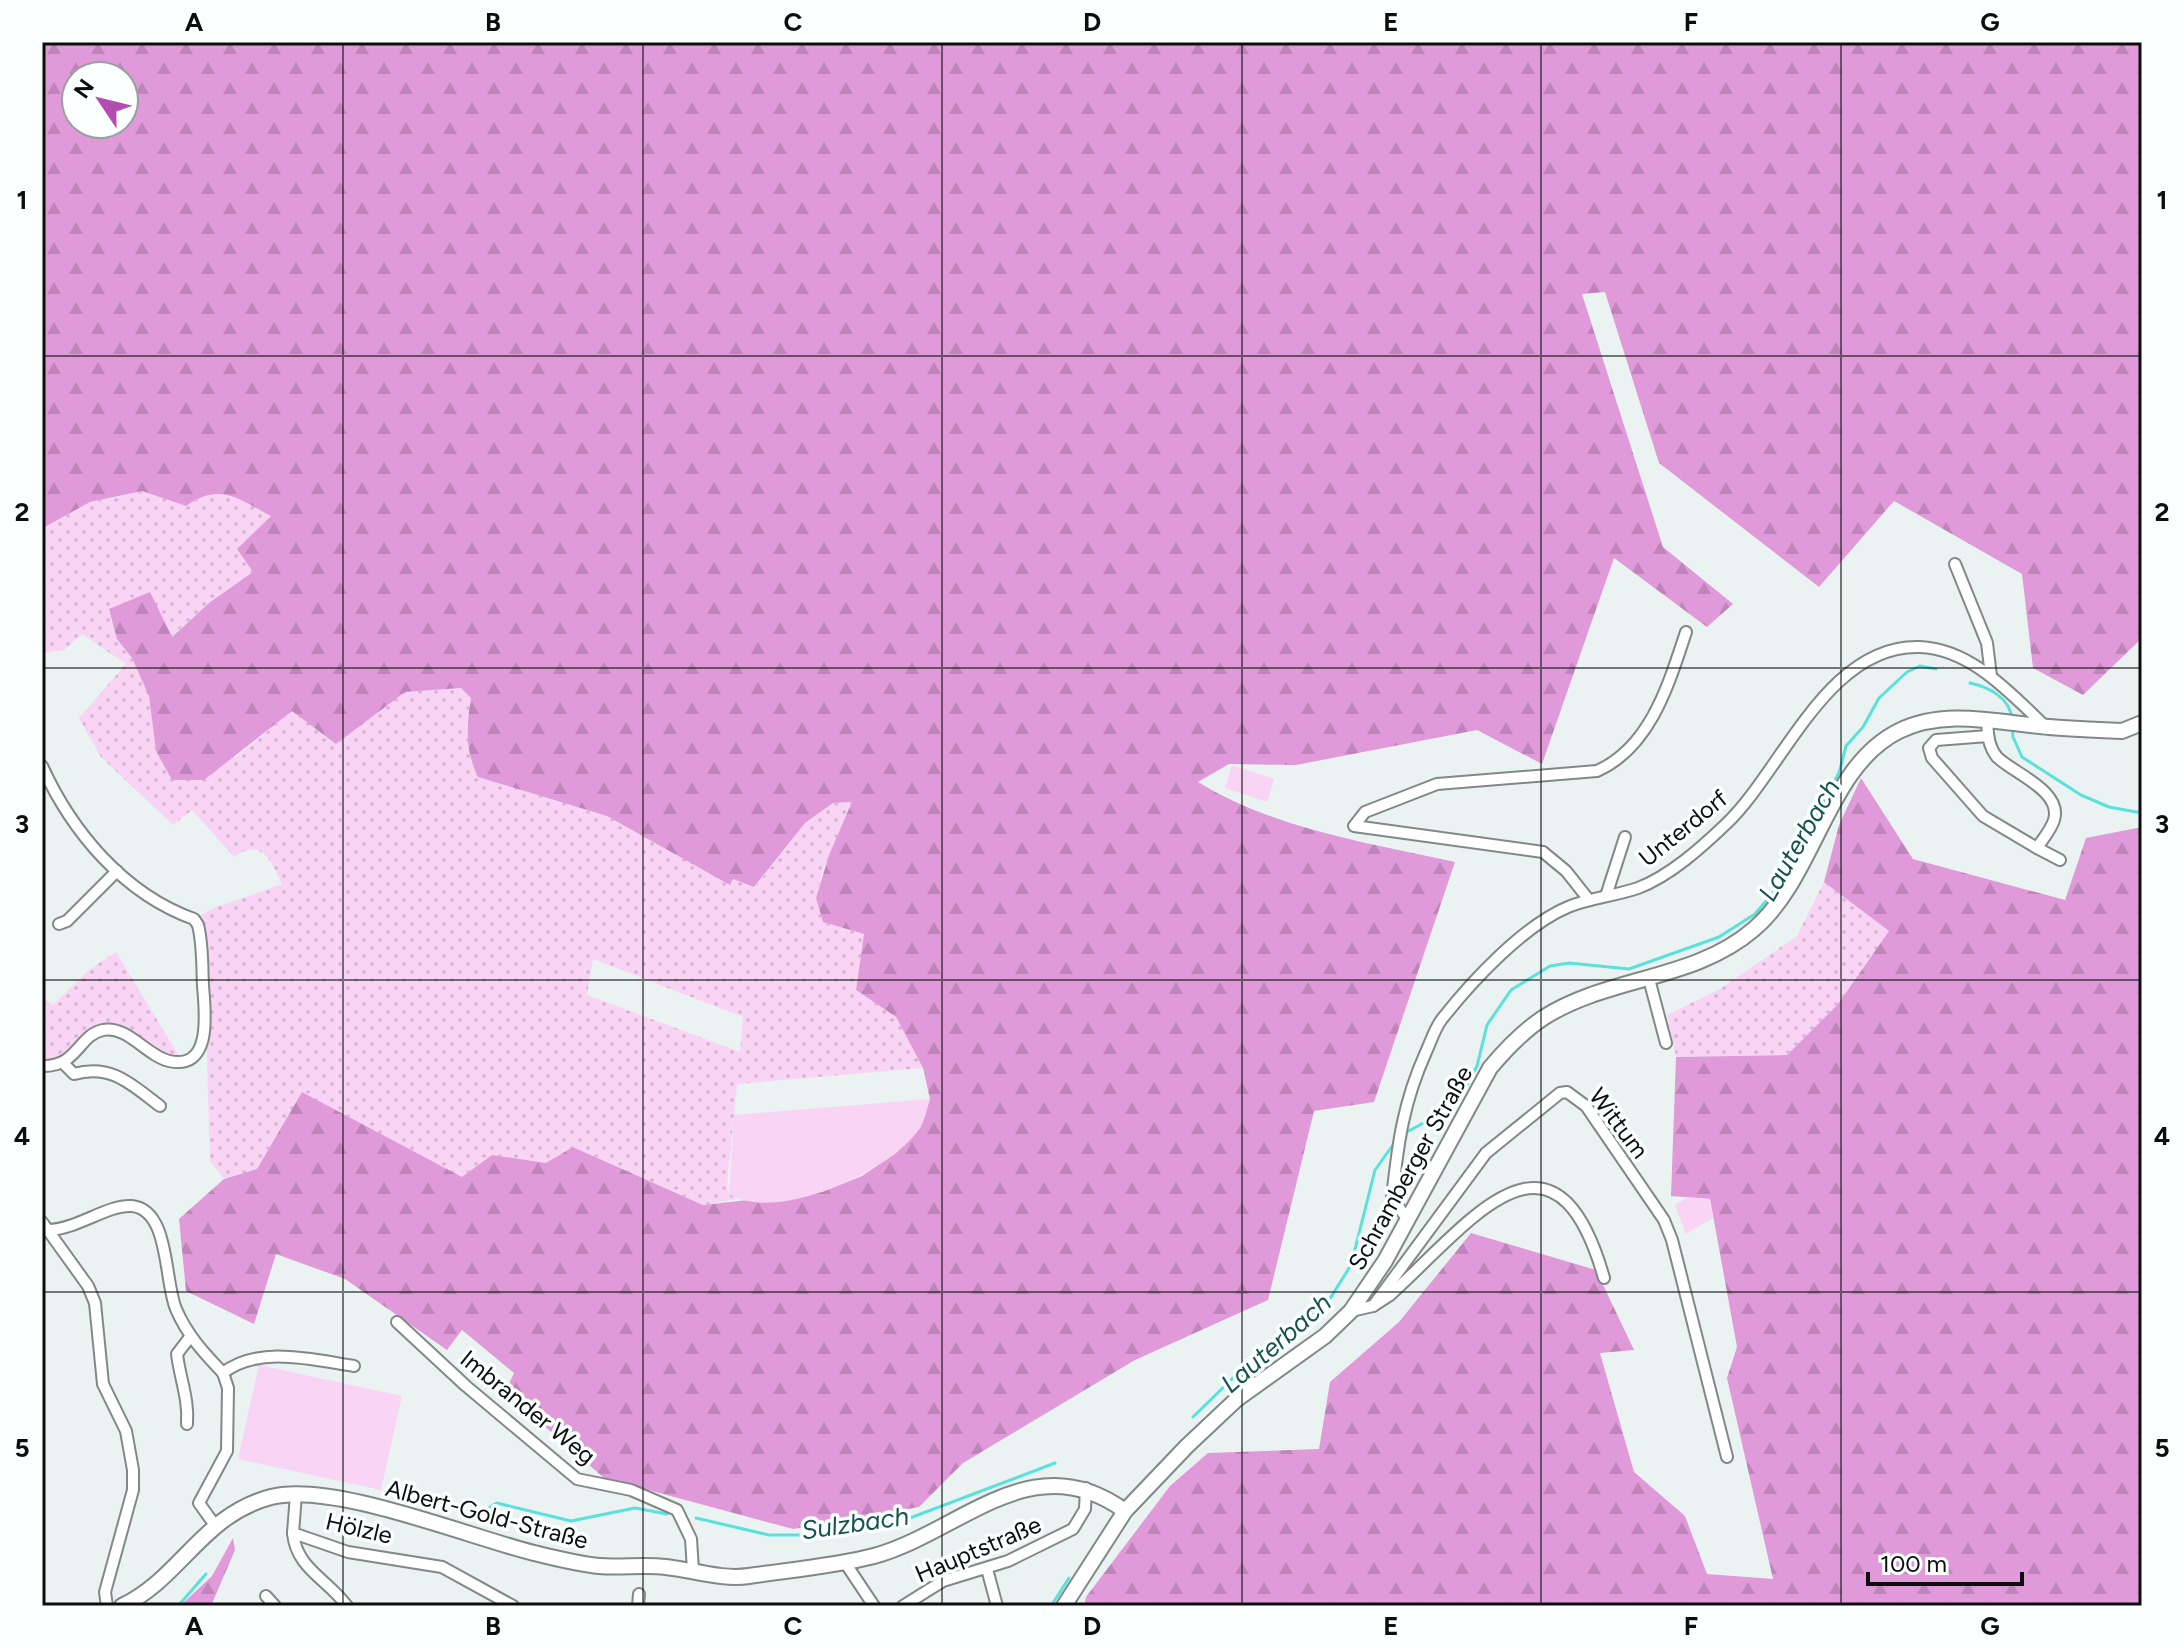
<svg xmlns="http://www.w3.org/2000/svg" width="2184" height="1648" viewBox="0 0 2184 1648" font-family="Figtree,sans-serif">
	<defs>
		<pattern id="grass-dots" width="8" height="8" patternUnits="userSpaceOnUse" patternTransform="scale(2)"><rect width="8" height="8" fill="#f9d4f4"/><path d="M2 2h.1M6 6h.1" fill="none" stroke="#d4b5d0" stroke-width="1.8" stroke-linecap="round"/></pattern>
		<pattern id="forest-firs" width="22" height="20" patternUnits="userSpaceOnUse" patternTransform="scale(2)"><rect width="22" height="20" fill="#e09ad9"/><path d="M5 1l3.5 6h-7zM16 11l3.5 6h-7z" fill="#bf84b9"/></pattern>
	</defs>
	<rect width="100%" height="100%" fill="#eaf3f2"/>
	<g fill="url(#grass-dots)" fill-rule="evenodd">
		<path d="M 142,491 L 186,506 C 220,482 238,499 271,516 L 254,572 L 209,603 L 171,637 L 129,601 L 109,609 L 117,639 L 132,658 L 150,696 L 156,751 L 236,757 L 293,710 L 336,744 L 405,692 L 461,688 L 471,698 L 466,728 L 478,777 L 607,816 L 730,884 L 732,878 L 755,887 L 805,823 L 833,803 L 852,802 C 843,848 806,869 823,922 L 864,934 L 856,990 L 896,1017 L 923,1068 L 737,1084 L 727,1186 L 729,1193 L 737,1199 L 703,1205 L 574,1147 L 546,1163 L 492,1155 L 462,1177 L 302,1092 L 257,1169 L 224,1179 L 210,1161 L 206,1027 L 194,919 L 214,908 L 282,884 C 271,861 262,837 234,857 L 192,810 L 173,825 L 101,757 L 79,718 L 126,664 L 82,634 L 64,650 L 42,653 L 42,523 L 46,527 L 90,502 ZM 593,959 L 743,1017 L 740,1052 L 587,995 Z"/>
		<path d="M 1824,882 L 1889,931 L 1838,1004 L 1787,1055 L 1676,1057 L 1667,1015 L 1720,989 L 1797,936 Z"/>
		<path d="M 116,952 L 182,1061 L 171,1062 L 105,1029 L 76,1053 L 42,1066 L 42,997 L 53,1005 L 89,970 Z"/>
	</g>
	<g fill="url(#forest-firs)" fill-rule="evenodd">
		<path d="M 42,42 L 2142,42 L 2142,638 L 2083,695 L 2033,668 L 2022,574 L 1894,501 L 1819,587 L 1659,463 L 1605,292 L 1582,294 L 1663,547 L 1733,604 L 1707,627 L 1614,558 L 1542,764 L 1477,730 L 1296,765 L 1229,764 L 1198,782 C 1275,829 1369,843 1455,862 L 1374,1102 L 1314,1111 L 1268,1300 L 1135,1360 L 963,1463 L 919,1507 L 793,1529 L 604,1478 L 505,1392 L 514,1373 L 462,1330 L 447,1350 L 345,1279 L 276,1254 L 254,1324 L 186,1291 L 179,1219 L 224,1179 L 257,1169 L 302,1092 L 462,1177 L 492,1155 L 546,1163 L 573,1147 L 703,1205 L 822,1192 L 862,1176 L 896,1153 L 920,1128 L 930,1099 L 923,1068 L 896,1017 L 856,990 L 864,934 L 823,922 L 816,898 L 829,855 L 852,802 L 833,803 L 805,823 L 754,887 L 733,879 L 730,885 L 607,816 L 478,777 C 465,750 466,727 471,698 L 461,688 L 405,692 L 336,744 L 292,711 L 204,780 L 172,780 L 156,751 L 149,696 L 132,658 L 117,639 L 109,609 L 150,592 L 172,637 L 209,603 L 253,572 L 237,549 L 271,516 C 238,499 220,482 186,506 L 142,491 L 90,502 L 45,527 L 42,523 ZM 76,76 L 124,76 L 124,124 L 76,124 Z"/>
		<path d="M 1861,778 L 1913,859 L 2065,900 L 2086,838 L 2142,827 L 2142,1606 L 1084,1606 L 1086,1597 L 1170,1486 L 1208,1453 L 1319,1449 L 1330,1382 L 1399,1322 L 1471,1233 L 1596,1270 L 1634,1350 L 1600,1353 L 1634,1472 L 1685,1516 L 1707,1574 L 1773,1579 L 1727,1378 L 1737,1347 L 1710,1199 L 1671,1196 L 1676,1057 L 1787,1055 L 1838,1004 L 1889,931 L 1824,882 L 1839,825 Z"/>
		<path d="M 233,1538 L 235,1550 L 211,1606 L 180,1606 L 212,1576 Z"/>
	</g>
	<g fill="#f9d4f4">
		<path d="M 1232,765 L 1274,779 L 1267,802 L 1225,788 Z"/>
		<path d="M 930,1099 C 927,1108 925,1121 919,1129 C 892,1171 773,1225 729,1193 L 734,1115 Z"/>
		<path d="M 1688,1197 L 1710,1199 L 1713,1218 L 1686,1234 L 1675,1205 Z"/>
		<path d="M 259,1365 L 402,1396 L 381,1490 L 238,1459 Z"/>
	</g>
	<g fill="none" stroke-linecap="round" stroke-linejoin="round">
		<g stroke="#5be1db" stroke-width="3">
			<path d="M 1970,683 C 1989,687 2010,698 2012,719"/>
			<path d="M 2012,726 L 2013,737 L 2022,757 L 2081,795 L 2109,807 L 2142,813"/>
			<path d="M 1403,1134 L 1448,1110 L 1461,1096 L 1477,1066 L 1487,1025 L 1511,990 L 1550,966 L 1569,963 L 1629,969 L 1719,937 L 1755,914 L 1778,887 L 1789,858 L 1839,773 L 1846,746 L 1863,727 L 1879,698 L 1907,672 L 1920,666 L 1936,669"/>
			<path d="M 1193,1417 L 1281,1331 L 1326,1305 L 1351,1265 L 1375,1170 L 1395,1142"/>
			<path d="M 477,1515 L 497,1503 L 571,1521 L 635,1508 L 667,1514"/>
			<path d="M 696,1518 L 769,1535 L 803,1535 L 902,1521 L 1055,1463"/>
			<path d="M 178,1606 L 206,1574"/>
			<path d="M 1051,1606 L 1069,1578"/>
		</g>
		<g stroke="#818988" stroke-width="14">
			<g id="street">
				<path d="M 1955,564 L 1987,643 L 1991,676"/>
				<path d="M 1987,721 C 1988,734 1988,746 1997,757 C 2013,773 2063,791 2054,820 C 2051,830 2042,840 2037,848 L 1983,816 L 1932,758 L 1929,748 L 1936,740 L 1988,736"/>
				<path d="M 42,766 C 72,832 124,894 194,919 L 198,925 C 203,945 202,966 203,986 C 205,1011 213,1071 169,1061 C 147,1056 127,1025 103,1030 C 78,1035 78,1067 42,1066"/>
				<path d="M 2037,848 L 2060,860"/>
				<path d="M 1606,896 L 1625,837"/>
				<path d="M 1589,900 L 1566,871 L 1543,852 L 1354,826 L 1365,812 L 1437,784 L 1597,771 C 1651,747 1669,683 1686,632"/>
				<path d="M 59,924 L 67,921 L 117,871"/>
				<path d="M 1649,979 L 1666,1043"/>
				<path d="M 63,1063 L 74,1074 C 111,1063 132,1085 160,1106"/>
				<path d="M 1408,1220 L 1392,1198 C 1398,1143 1403,1103 1426,1052 C 1431,1041 1435,1028 1442,1019 C 1472,981 1523,926 1568,907 C 1590,898 1615,896 1638,888 C 1670,876 1702,847 1726,824 C 1783,770 1827,644 1920,647 C 1971,649 2010,693 2045,726"/>
				<path d="M 42,1222 L 88,1286 L 95,1303 L 103,1384 L 126,1431 L 133,1470 L 133,1490 L 105,1592 L 107,1606"/>
				<path d="M 49,1230 C 77,1229 109,1204 132,1206 C 170,1210 164,1281 176,1309 C 187,1335 204,1353 223,1373"/>
				<path d="M 1373,1306 L 1486,1153 L 1560,1093 L 1567,1092 L 1586,1106 L 1664,1220 L 1672,1240 L 1727,1457"/>
				<path d="M 1351,1311 L 1373,1306 L 1390,1295 C 1468,1225 1554,1103 1604,1278"/>
				<path d="M 397,1322 L 466,1386 L 577,1479 L 631,1490 L 677,1510 L 691,1539 L 693,1570"/>
				<path d="M 187,1424 C 189,1399 180,1379 177,1354 L 190,1337"/>
				<path d="M 296,1494 L 293,1533 L 348,1552 L 442,1567 L 513,1606"/>
				<path d="M 214,1524 L 199,1503 L 227,1451 L 228,1388 L 223,1373 C 258,1345 314,1360 354,1366"/>
				<path d="M 293,1533 C 296,1568 327,1579 347,1606"/>
				<path d="M 844,1561 L 874,1606"/>
				<path d="M 987,1569 L 997,1606"/>
				<path d="M 266,1596 L 275,1606"/>
				<path d="M 638,1606 L 639,1594"/>
				<path d="M 903,1606 L 943,1581 L 1008,1561 L 1073,1529 L 1085,1509 L 1086,1488"/>
			</g>
		</g>
		<g stroke="#818988" stroke-width="18">
			<g id="secondary">
				<path d="M 122,1606 C 181,1578 202,1515 271,1497 C 332,1481 469,1537 534,1553 C 555,1558 578,1564 599,1566 C 621,1568 644,1564 666,1567 C 693,1570 722,1580 749,1576 C 790,1570 835,1566 874,1556 C 961,1532 1032,1443 1125,1511"/>
				<path d="M 1064,1606 L 1125,1511 L 1187,1446 L 1237,1399 L 1325,1336 L 1351,1311 L 1385,1261 L 1490,1068 C 1506,1049 1522,1032 1543,1018 C 1608,976 1694,981 1754,929 C 1816,876 1826,767 1899,731 C 1945,708 2000,723 2049,727 C 2073,729 2097,730 2122,731 L 2142,723"/>
			</g>
		</g>
		<use href="#street" stroke="#fff" stroke-width="10"/>
		<use href="#secondary" stroke="#fff" stroke-width="14"/>
	</g>
	<path fill="none" stroke="#0b0e0d" stroke-width="2" stroke-opacity="0.55" d="M 343,42 L 343,1606M 643,42 L 643,1606M 942,42 L 942,1606M 1242,42 L 1242,1606M 1541,42 L 1541,1606M 1841,42 L 1841,1606M 42,356 L 2142,356M 42,668 L 2142,668M 42,980 L 2142,980M 42,1292 L 2142,1292"/>
	<g text-anchor="middle" dominant-baseline="central" stroke-width="7" stroke-linejoin="round" paint-order="stroke">
		<g font-size="24" fill="#0b0e0d" stroke="#fbffff">
			<text transform="translate(1683 828) rotate(-39)">Unterdorf</text>
			<text transform="translate(1619 1123) rotate(53)">Wittum</text>
			<text transform="translate(1410 1168) rotate(-61)">Schramberger Straße</text>
			<text transform="translate(528 1407) rotate(39)">Imbrander Weg</text>
			<text transform="translate(487 1514) rotate(15)">Albert-Gold-Straße</text>
			<text transform="translate(359 1528) rotate(13)">Hölzle</text>
			<text transform="translate(978 1549) rotate(-23)">Hauptstraße</text>
		</g>
		<g font-size="26" font-style="italic" fill="#16514e" stroke="#fbffff">
			<text transform="translate(1799 840) rotate(-60)">Lauterbach</text>
			<text transform="translate(1276 1343) rotate(-41)">Lauterbach</text>
			<text transform="translate(855 1523) rotate(-8)">Sulzbach</text>
		</g>
	</g>
	<rect width="2184" height="1648" fill="none" stroke="#fbffff" stroke-width="88"/>
	<g transform="translate(100 100) rotate(305)"><circle r="38" fill="#fbffff" stroke="#9b9f9e" stroke-width="2"/>
	<path d="M0-6L14 30L0 20L-14 30Z" fill="#b54caf"/>
	<text y="-12" font-size="22" font-weight="bold" text-anchor="middle" fill="#0b0e0d">N</text>
	</g>
	<path d="M1868 1572v12h154v-12" fill="none" stroke="#0b0e0d" stroke-width="4"/>
	<text x="1880" y="1572" font-size="24" fill="#0b0e0d" stroke="#fbffff" stroke-width="6" paint-order="stroke">100 m</text>
	<rect x="44" y="44" width="2096" height="1560" fill="none" stroke="#0b0e0d" stroke-width="3"/>
	<g font-size="26" text-anchor="middle" font-weight="bold" fill="#0b0e0d">
		<text x="194" y="31">A</text>
		<text x="493" y="31">B</text>
		<text x="793" y="31">C</text>
		<text x="1092" y="31">D</text>
		<text x="1391" y="31">E</text>
		<text x="1691" y="31">F</text>
		<text x="1990" y="31">G</text>
		<text x="22" y="209">1</text>
		<text x="2162" y="209">1</text>
		<text x="22" y="521">2</text>
		<text x="2162" y="521">2</text>
		<text x="22" y="833">3</text>
		<text x="2162" y="833">3</text>
		<text x="22" y="1145">4</text>
		<text x="2162" y="1145">4</text>
		<text x="22" y="1457">5</text>
		<text x="2162" y="1457">5</text>
		<text x="194" y="1635">A</text>
		<text x="493" y="1635">B</text>
		<text x="793" y="1635">C</text>
		<text x="1092" y="1635">D</text>
		<text x="1391" y="1635">E</text>
		<text x="1691" y="1635">F</text>
		<text x="1990" y="1635">G</text>
	</g>
</svg>
